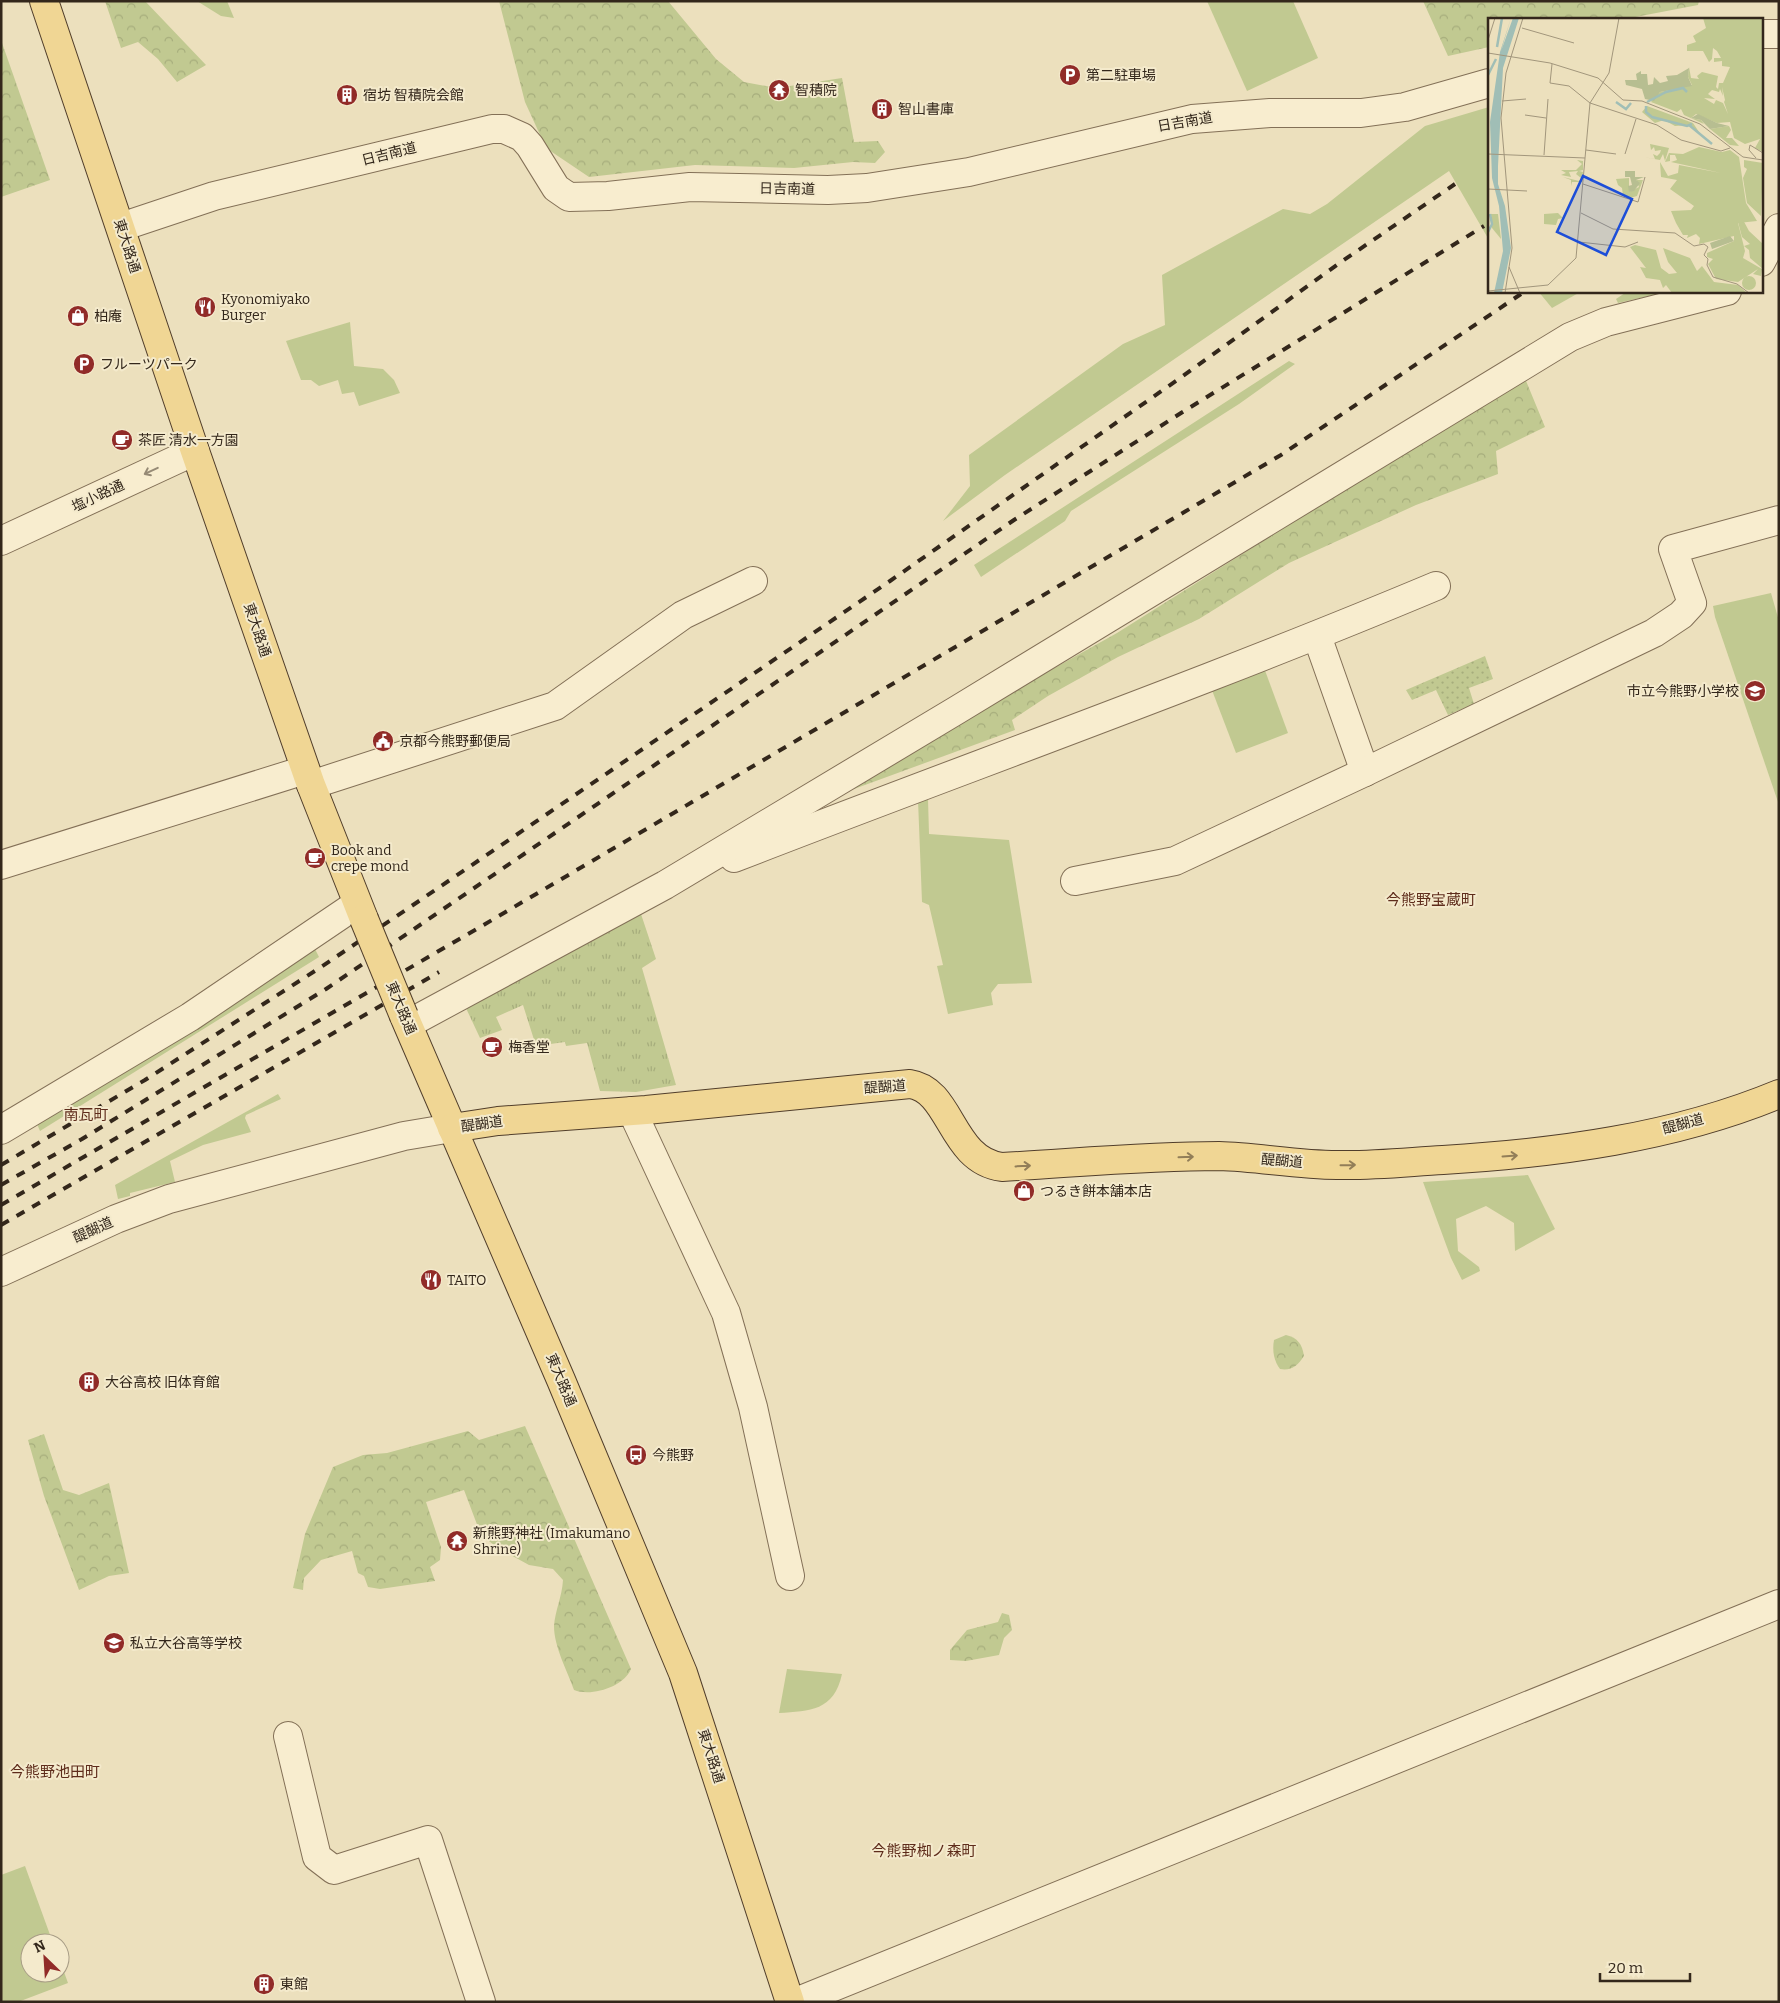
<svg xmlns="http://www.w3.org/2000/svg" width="1780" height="2003" viewBox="0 0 1780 2003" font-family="Bitter,'Noto Sans JP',serif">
	<defs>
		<pattern id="forest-crowns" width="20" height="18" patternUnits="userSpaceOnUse" patternTransform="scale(1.25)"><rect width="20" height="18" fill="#c1c991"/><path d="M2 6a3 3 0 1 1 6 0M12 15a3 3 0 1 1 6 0" fill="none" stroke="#a6ad7c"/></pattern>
		<pattern id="park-tufts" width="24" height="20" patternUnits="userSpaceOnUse" patternTransform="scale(1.25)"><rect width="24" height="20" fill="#c1c991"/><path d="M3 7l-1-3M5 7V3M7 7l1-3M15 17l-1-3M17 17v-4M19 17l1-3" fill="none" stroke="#a6ad7c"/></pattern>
		<pattern id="garden-dots" width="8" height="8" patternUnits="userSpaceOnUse" patternTransform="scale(1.25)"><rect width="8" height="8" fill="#c1c991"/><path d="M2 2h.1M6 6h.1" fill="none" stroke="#a6ad7c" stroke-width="1.8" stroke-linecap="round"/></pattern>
	</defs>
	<rect width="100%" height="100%" fill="#ece0bd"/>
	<g fill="#c1c991">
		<path d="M 197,1 L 227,1 L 234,18 L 221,16 Z"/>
		<path d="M 1207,1 L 1293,1 L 1318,58 L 1247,91 Z"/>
		<path d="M 1489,107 L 1489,240 L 1449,171 L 1005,475 L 943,521 L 970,486 L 969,455 L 1123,344 L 1165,325 L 1162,275 L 1283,209 L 1310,214 L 1327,204 L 1425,126 Z"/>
		<path d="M 1538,291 L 1582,291 L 1552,308 Z"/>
		<path d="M 1628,291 L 1687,291 L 1655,298 L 1653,295 L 1618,303 L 1616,299 Z"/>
		<path d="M 350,322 L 354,366 L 383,369 L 394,380 L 400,393 L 359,406 L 354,392 L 342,394 L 338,380 L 319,386 L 311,380 L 301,380 L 286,341 Z"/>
		<path d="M 1289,361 L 1295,364 L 1239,404 L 1071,511 L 1065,521 L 981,577 L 974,565 Z"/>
		<path d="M 1771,593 L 1779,621 L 1778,802 L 1715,617 L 1713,606 Z"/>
		<path d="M 1263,665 L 1288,733 L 1236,753 L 1210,685 Z"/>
		<path d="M 928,799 L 929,834 L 1009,840 L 1032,983 L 998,984 L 991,993 L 993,1005 L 948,1014 L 937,966 L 943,965 L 929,905 L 922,902 L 918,800 Z"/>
		<path d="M 315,949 L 319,957 L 40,1131 L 37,1124 Z"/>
		<path d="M 278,1094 L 281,1099 L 246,1115 L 245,1118 L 251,1132 L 203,1145 L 170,1161 L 175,1182 L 130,1193 L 130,1196 L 118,1199 L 115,1185 Z"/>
		<path d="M 1528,1175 L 1555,1229 L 1515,1251 L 1514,1223 L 1486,1206 L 1456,1219 L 1458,1251 L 1479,1267 L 1480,1271 L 1462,1280 L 1451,1258 L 1423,1182 Z"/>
		<path d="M 787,1669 L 842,1674 C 834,1711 810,1711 779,1713 Z"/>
		<path d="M 25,1866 L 53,1943 L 30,1943 L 30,1973 L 60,1973 L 60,1961 L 68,1983 L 18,2002 L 1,2002 L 1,1875 Z"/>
	</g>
	<g fill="url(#forest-crowns)">
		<path d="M 105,1 L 145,1 L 206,65 L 177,82 L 158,59 L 138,42 L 121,48 Z"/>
		<path d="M 499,1 L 668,1 L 716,59 L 744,82 L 777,88 L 842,78 L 854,142 L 878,141 L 885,152 L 875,163 L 853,162 L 794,168 L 695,165 L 589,177 L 546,148 L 525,102 Z"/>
		<path d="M 1423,1 L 1699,1 L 1698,5 L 1625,19 L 1489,19 L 1489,47 L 1448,56 Z"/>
		<path d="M 1,40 L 50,180 L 1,197 Z"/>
		<path d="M 1524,376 L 1545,427 L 1496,451 L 1498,474 L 1416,505 L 1289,563 L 1199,619 L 1118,657 L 1048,696 L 1012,720 L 1015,730 L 854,789 L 844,789 L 867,773 L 1117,633 Z"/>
		<path d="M 1286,1335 C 1298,1338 1302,1344 1304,1356 C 1298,1365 1292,1371 1280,1369 C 1274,1361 1272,1351 1274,1340 Z"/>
		<path d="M 525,1426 L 631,1669 C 624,1687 591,1697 574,1690 C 567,1670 554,1647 554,1626 C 555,1611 562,1597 563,1580 L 553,1569 L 529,1565 L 498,1548 L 481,1535 L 464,1490 L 426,1502 L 441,1547 L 440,1560 L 430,1567 L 435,1581 L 380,1589 L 368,1587 L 364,1576 L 358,1573 L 352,1551 L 321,1560 L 304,1578 L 303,1590 L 293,1588 L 305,1534 L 333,1467 L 363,1455 L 387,1453 L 468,1431 L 479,1440 Z"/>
		<path d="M 44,1434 L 63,1490 L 79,1495 L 109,1483 L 129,1573 L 109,1576 L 79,1590 L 44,1496 L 28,1440 Z"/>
		<path d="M 1002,1613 L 1009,1615 L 1012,1630 L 1004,1638 L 999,1655 L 966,1661 L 950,1660 L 950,1650 L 967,1630 L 998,1622 Z"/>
	</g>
	<path fill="url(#park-tufts)" d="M 641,914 L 656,959 L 642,968 L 676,1085 L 636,1092 L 600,1091 L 587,1043 L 566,1046 L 565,1042 L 536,1046 L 523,1005 L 496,1017 L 502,1030 L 480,1038 L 465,1006 Z"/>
	<path fill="url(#garden-dots)" d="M 1485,656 L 1493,679 L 1469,688 L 1474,704 L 1448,715 L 1436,690 L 1412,700 L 1406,690 Z"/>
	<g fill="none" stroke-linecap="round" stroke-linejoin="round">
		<g stroke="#837057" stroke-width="30">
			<g id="minor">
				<path d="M 1761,34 L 1779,34"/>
				<path d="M 121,227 L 214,196 L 492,129 L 504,129 L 522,137 L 530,146 L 556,188 L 569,197 L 608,196 L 690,187 L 828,190 L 867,188 L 969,172 L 1192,119 L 1270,113 L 1361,113 L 1405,107 L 1489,83"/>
				<path d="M 1761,262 L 1779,228"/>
				<path d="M 1,541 L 195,451"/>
				<path d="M 1317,636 L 1365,772"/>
				<path d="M 311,785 L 555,706 L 683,615 L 753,581"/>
				<path d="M 734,858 C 968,767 1205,683 1436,586"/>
				<path d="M 1,865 L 305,770"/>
				<path d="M 1075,881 L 1175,861 L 1365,772 L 1654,633 L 1681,615 L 1692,603 L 1673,549 L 1779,520"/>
				<path d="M 408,1024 L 665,885 L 957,710 L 1570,337 L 1606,322 L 1727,291"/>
				<path d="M 632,1111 L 726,1313 L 753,1407 L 790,1576"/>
				<path d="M 1,1130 L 190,1017 L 357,904"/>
				<path d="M 1,1272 L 116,1219 L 169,1199 L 404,1136 L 452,1128"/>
				<path d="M 288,1736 L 317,1857 L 334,1870 L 428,1840 L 481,2002"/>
				<path d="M 796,2002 L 1779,1604"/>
			</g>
		</g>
		<g stroke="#513e2b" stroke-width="30">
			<g id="major">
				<path d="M 44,1 L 195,451 L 311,785 L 364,919"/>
				<path d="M 404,1016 L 561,1380 L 683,1673 L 790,2002"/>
				<path d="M 452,1128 L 498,1121 L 646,1110 L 910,1084 C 952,1090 950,1160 1002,1167 C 1074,1163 1146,1156 1219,1156 C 1258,1157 1297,1165 1337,1165 C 1372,1166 1408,1162 1443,1160 C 1556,1153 1673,1138 1779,1094"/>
			</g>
		</g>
		<use href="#minor" stroke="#f8edcf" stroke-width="28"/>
		<use href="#major" stroke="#f0d694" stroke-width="28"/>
		<g stroke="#33271b" stroke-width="4" stroke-dasharray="9 9" stroke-linecap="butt">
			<path d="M 1,1165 L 145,1080 L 318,969 L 419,901 L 890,581 L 1183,376 L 1341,262 L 1455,184"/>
			<path d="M 1,1185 L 82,1139 L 326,989 L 1014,520 L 1181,413 L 1484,226"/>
			<path d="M 1,1205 L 475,930 L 1281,455 L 1521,294"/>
			<path d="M 1,1225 L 439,972"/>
		</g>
		<g stroke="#513e2b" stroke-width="30" stroke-linecap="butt">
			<path id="major-bridge" d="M 364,919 L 404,1016"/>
		</g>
		<use href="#major-bridge" stroke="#f0d694" stroke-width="28"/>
	</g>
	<defs><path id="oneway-shaft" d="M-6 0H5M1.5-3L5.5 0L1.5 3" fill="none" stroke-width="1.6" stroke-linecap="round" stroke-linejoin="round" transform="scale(1.25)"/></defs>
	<use stroke="#968a75" href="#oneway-shaft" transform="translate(151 471) rotate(155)"/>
	<g stroke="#927e58">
		<use href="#oneway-shaft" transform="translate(1510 1156) rotate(-4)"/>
		<use href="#oneway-shaft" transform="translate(1186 1157) rotate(-2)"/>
		<use href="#oneway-shaft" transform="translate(1348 1165) rotate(-1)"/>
		<use href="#oneway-shaft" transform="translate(1023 1166) rotate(-3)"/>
	</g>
	<defs>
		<g id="parking-disc" transform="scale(1.125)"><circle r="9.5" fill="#912b28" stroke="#f4eacc"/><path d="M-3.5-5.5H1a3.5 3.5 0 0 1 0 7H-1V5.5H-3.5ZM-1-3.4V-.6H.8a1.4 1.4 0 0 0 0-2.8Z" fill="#fff"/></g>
		<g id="temple-disc" transform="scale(1.125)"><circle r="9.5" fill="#912b28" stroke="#f4eacc"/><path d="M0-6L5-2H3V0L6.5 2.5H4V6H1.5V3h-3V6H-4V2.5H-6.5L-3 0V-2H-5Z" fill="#fff"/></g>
		<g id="building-disc" transform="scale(1.125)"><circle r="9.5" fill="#912b28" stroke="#f4eacc"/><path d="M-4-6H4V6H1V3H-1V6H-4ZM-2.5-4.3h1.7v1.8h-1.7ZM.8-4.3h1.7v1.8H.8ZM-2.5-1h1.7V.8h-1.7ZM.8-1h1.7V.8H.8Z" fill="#fff"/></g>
		<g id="restaurant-disc" transform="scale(1.125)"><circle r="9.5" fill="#912b28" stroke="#f4eacc"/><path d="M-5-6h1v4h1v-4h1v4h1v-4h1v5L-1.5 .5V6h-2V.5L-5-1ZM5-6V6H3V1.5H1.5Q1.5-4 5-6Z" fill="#fff"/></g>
		<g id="shop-disc" transform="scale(1.125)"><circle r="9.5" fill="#912b28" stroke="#f4eacc"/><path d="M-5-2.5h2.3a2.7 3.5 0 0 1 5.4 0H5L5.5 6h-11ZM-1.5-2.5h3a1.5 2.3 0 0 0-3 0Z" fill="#fff"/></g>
		<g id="cafe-disc" transform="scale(1.125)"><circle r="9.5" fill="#912b28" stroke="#f4eacc"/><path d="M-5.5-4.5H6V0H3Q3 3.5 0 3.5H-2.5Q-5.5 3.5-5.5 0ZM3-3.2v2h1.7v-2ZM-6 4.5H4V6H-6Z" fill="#fff"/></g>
		<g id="school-disc" transform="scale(1.125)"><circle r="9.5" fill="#912b28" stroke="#f4eacc"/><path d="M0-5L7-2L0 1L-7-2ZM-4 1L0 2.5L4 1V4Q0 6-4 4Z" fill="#fff"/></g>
		<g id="civic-disc" transform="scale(1.125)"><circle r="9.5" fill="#912b28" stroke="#f4eacc"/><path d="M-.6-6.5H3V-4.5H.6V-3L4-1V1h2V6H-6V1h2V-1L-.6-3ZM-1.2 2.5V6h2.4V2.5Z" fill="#fff"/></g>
		<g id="bus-disc" transform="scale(1.125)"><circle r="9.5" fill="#912b28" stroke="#f4eacc"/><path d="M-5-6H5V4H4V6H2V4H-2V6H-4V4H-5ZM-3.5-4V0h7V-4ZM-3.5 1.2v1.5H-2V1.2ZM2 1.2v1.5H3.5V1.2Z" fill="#fff"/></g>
	</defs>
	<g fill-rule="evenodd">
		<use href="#parking-disc" x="1070" y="75"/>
		<use href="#temple-disc" x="779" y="90"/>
		<use href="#building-disc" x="347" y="95"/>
		<use href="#building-disc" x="882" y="109"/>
		<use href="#restaurant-disc" x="205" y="307"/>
		<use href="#shop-disc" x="78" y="316"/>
		<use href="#parking-disc" x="84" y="364"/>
		<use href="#cafe-disc" x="122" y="440"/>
		<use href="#school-disc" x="1755" y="691"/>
		<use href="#civic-disc" x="383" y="741"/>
		<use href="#cafe-disc" x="315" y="858"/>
		<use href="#cafe-disc" x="492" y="1047"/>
		<use href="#shop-disc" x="1024" y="1191"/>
		<use href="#restaurant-disc" x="431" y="1280"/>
		<use href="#building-disc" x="89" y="1382"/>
		<use href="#bus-disc" x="636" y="1455"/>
		<use href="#temple-disc" x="457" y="1541"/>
		<use href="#school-disc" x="114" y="1643"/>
		<use href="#building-disc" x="264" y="1984"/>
	</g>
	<g text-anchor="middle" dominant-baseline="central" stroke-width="4" stroke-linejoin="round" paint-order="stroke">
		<g font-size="14" fill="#33271b" stroke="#f4eacc" text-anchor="start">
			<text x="1086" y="75">第二駐車場</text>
			<text x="795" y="90">智積院</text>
			<text x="363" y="95">宿坊 智積院会館</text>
			<text x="898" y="109">智山書庫</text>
			<text x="221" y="299">Kyonomiyako<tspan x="221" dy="16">Burger</tspan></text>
			<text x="94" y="316">柏庵</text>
			<text x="100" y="364">フルーツパーク</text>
			<text x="138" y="440">茶匠 清水一方園</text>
			<text x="1739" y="691" text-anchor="end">市立今熊野小学校</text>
			<text x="399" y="741">京都今熊野郵便局</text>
			<text x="331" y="850">Book and<tspan x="331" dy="16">crepe mond</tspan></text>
			<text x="508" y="1047">梅香堂</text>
			<text x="1040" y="1191">つるき餅本舗本店</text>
			<text x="447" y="1280">TAITO</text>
			<text x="105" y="1382">大谷高校 旧体育館</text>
			<text x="652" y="1455">今熊野</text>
			<text x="473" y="1533">新熊野神社 (Imakumano<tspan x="473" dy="16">Shrine)</tspan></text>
			<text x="130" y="1643">私立大谷高等学校</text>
			<text x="280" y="1984">東館</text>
		</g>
		<g font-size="14" fill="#33271b" stroke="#f4eacc">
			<text transform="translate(1185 122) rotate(-10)">日吉南道</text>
			<text transform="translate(389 154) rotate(-14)">日吉南道</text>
			<text transform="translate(787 189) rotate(1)">日吉南道</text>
			<text transform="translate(127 246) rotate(72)">東大路通</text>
			<text transform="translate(98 496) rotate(-25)">塩小路通</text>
			<text transform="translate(257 630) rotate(71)">東大路通</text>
			<text transform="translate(401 1008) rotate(67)">東大路通</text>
			<text transform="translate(885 1087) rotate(-4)">醍醐道</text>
			<text transform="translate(482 1124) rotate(-8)">醍醐道</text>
			<text transform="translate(1683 1124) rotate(-15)">醍醐道</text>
			<text transform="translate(1282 1161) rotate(5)">醍醐道</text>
			<text transform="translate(93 1230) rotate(-24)">醍醐道</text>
			<text transform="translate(561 1380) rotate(67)">東大路通</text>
			<text transform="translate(711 1756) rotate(72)">東大路通</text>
		</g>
		<g font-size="15" fill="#5e2c1b" stroke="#f4eacc">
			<text x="1431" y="900">今熊野宝蔵町</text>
			<text x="86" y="1115">南瓦町</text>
			<text x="55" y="1772">今熊野池田町</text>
			<text x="924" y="1851">今熊野椥ノ森町</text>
		</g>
	</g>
	<g transform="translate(1488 18)">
		<rect width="275" height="275" fill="#ece0bd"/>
		<path d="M 70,195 L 75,200 L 70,201 L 68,207 L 56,206 L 56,196 ZM 254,200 L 261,213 L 275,226 L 275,251 L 262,240 L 261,232 L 256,228 L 262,226 L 254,219 L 250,204 Z" fill="#c1c991"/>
		<path d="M 215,0 L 275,0 L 275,134 L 267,130 L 272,121 L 257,126 L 246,120 L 242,104 L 229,105 L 208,96 L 203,100 L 213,102 L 216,106 L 196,97 L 193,91 L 189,94 L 163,84 L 172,74 L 204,67 L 200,59 L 201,49 L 203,60 L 211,61 L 209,58 L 214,54 L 230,58 L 228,69 L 230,71 L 231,65 L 235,65 L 242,49 L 234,48 L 234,43 L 226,44 L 226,40 L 233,40 L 229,33 L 225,30 L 224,41 L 221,44 L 215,33 L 199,33 L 199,27 L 208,24 L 205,18 L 218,10 ZM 234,69 L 237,82 L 236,84 L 240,96 L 235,85 L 228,82 L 226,86 L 216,80 L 227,81 L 220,76 L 224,72 L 231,74 L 232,71 L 235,78 ZM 159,88 L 205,105 L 213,117 L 201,107 L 187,108 L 176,102 L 167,105 L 154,94 ZM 241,108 L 243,112 L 238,120 L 244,120 L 251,128 L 242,127 L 222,111 ZM 162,126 L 181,130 L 177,143 L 175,136 L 172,142 L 155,139 L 167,141 L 165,136 L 169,138 L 172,135 L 173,132 L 167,133 L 166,129 L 163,132 ZM 211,129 L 234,134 L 242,132 L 251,139 L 258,185 L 269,203 L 250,205 L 257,233 L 255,240 L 274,251 L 273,258 L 265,256 L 270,251 L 250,264 L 228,261 L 220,246 L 225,241 L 219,239 L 219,235 L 246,223 L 246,218 L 211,226 L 212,220 L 208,216 L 199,220 L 200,217 L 195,217 L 188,205 L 183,193 L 203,192 L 206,188 L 182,171 L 189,162 L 173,159 L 172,144 L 180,158 L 190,155 L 191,147 L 233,155 L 183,144 L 189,142 L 187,137 L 182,137 L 182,143 L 177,144 L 181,135 L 195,136 ZM 89,142 L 95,143 L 95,152 L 91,153 L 95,154 L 94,164 L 84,164 L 83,168 L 83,162 L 75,159 L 91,163 L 93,160 L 88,156 L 90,153 L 81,154 L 83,159 L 73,157 L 78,155 L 73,152 L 88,152 L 94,146 ZM 256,142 L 275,145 L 273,198 L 259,185 L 255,160 L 259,151 L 256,149 ZM 141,160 L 141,174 L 151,169 L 148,162 L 155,162 L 149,178 L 142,180 L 135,178 L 134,170 L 130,167 L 128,161 ZM 147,227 L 168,232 L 173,250 L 181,256 L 189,255 L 180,244 L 175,230 L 202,240 L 209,253 L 214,248 L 226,264 L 250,267 L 259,275 L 184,275 L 178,267 L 175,270 L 172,262 L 158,260 L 152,249 L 158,250 L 142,229 ZM254 265a7 7 0 1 1 14 0a7 7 0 1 1-14 0Z" fill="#c1c991" fill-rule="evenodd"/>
		<path d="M 201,50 L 200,59 L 204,68 L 172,74 L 166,83 L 157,81 L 154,71 L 138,67 L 137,62 L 149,62 L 148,56 L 153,53 L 153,56 L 159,56 L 160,67 L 165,66 L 166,59 L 172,65 L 180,63 L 178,58 L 189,57 ZM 210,96 L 229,105 L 241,108 L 222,111 L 213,102 L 203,100 ZM 137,153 L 147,153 L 147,159 L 156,159 L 148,162 L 152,165 L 146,173 L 141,174 L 140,168 L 144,167 L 142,159 L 137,159 ZM 242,218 L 246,223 L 224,231 L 222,225 Z" fill="#b7be91"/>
		<path d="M 3,196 L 10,196 L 13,221 L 4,210 Z" fill="#c1c991"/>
		<path d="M 23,0 L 13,33 L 25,0 L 31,0 L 15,50 L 10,148 L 10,166 L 17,188 L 23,230 L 14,275 L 6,275 L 15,233 L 11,188 L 4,160 L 2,104 L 12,34 Z" fill="#a0beb6"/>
		<path fill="none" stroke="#a0beb6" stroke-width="2.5" d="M 9,29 L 14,0M 0,57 L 8,41M 128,84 L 138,91 L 143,85M 159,84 L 178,74 L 195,70 L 199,74M 158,88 L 158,94 L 164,99 L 199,108 L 204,106M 201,107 L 224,126M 0,214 L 4,206 L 2,196"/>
		<path fill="none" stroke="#a2967c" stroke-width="1" d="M 34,10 L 86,25M 0,22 L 7,0M 0,35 L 62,45 L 110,60 L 135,82 L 154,83 L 212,106 L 255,139 L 275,142M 64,46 L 62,65 L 81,68 L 102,85M 14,83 L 38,81M 102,85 L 169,107 L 193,122 L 233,133 L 242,130M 37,97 L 58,100M 98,132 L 128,136M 0,136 L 97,140M 137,136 L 148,101M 56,137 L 60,81M 268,140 L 261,132 L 262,127 L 275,135M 95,166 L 150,184 L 157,159M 0,171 L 39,173M 93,195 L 125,211 L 187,215 L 206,228 L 216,226 L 220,229 L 216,237 L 220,241 L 219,247 L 225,259 L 249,266 L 261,275M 91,224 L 137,229 L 150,224M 21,249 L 32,275M 0,273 L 60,267 L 88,240 L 102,85 L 121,55 L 131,0M 17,275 L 24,230 L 13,100 L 18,55 L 35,0"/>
		<path fill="#1d4ed8" fill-opacity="0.15" stroke="#1d4ed8" stroke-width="2.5" d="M 95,158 L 144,181 L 118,237 L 69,214 Z"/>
		<rect width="275" height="275" fill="none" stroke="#33271b" stroke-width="2.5"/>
	</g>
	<rect width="1780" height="2003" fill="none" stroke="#33271b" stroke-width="5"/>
	<g transform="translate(45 1958) rotate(335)"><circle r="24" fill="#f4eacc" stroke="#a79c85"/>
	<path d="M0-4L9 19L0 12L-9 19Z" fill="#912b28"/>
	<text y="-8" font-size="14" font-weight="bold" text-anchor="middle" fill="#33271b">N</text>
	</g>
	<path d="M1600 1973v8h90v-8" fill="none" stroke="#33271b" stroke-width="2.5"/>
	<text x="1608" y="1973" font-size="15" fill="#33271b" stroke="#f4eacc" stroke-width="4" paint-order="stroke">20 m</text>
</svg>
